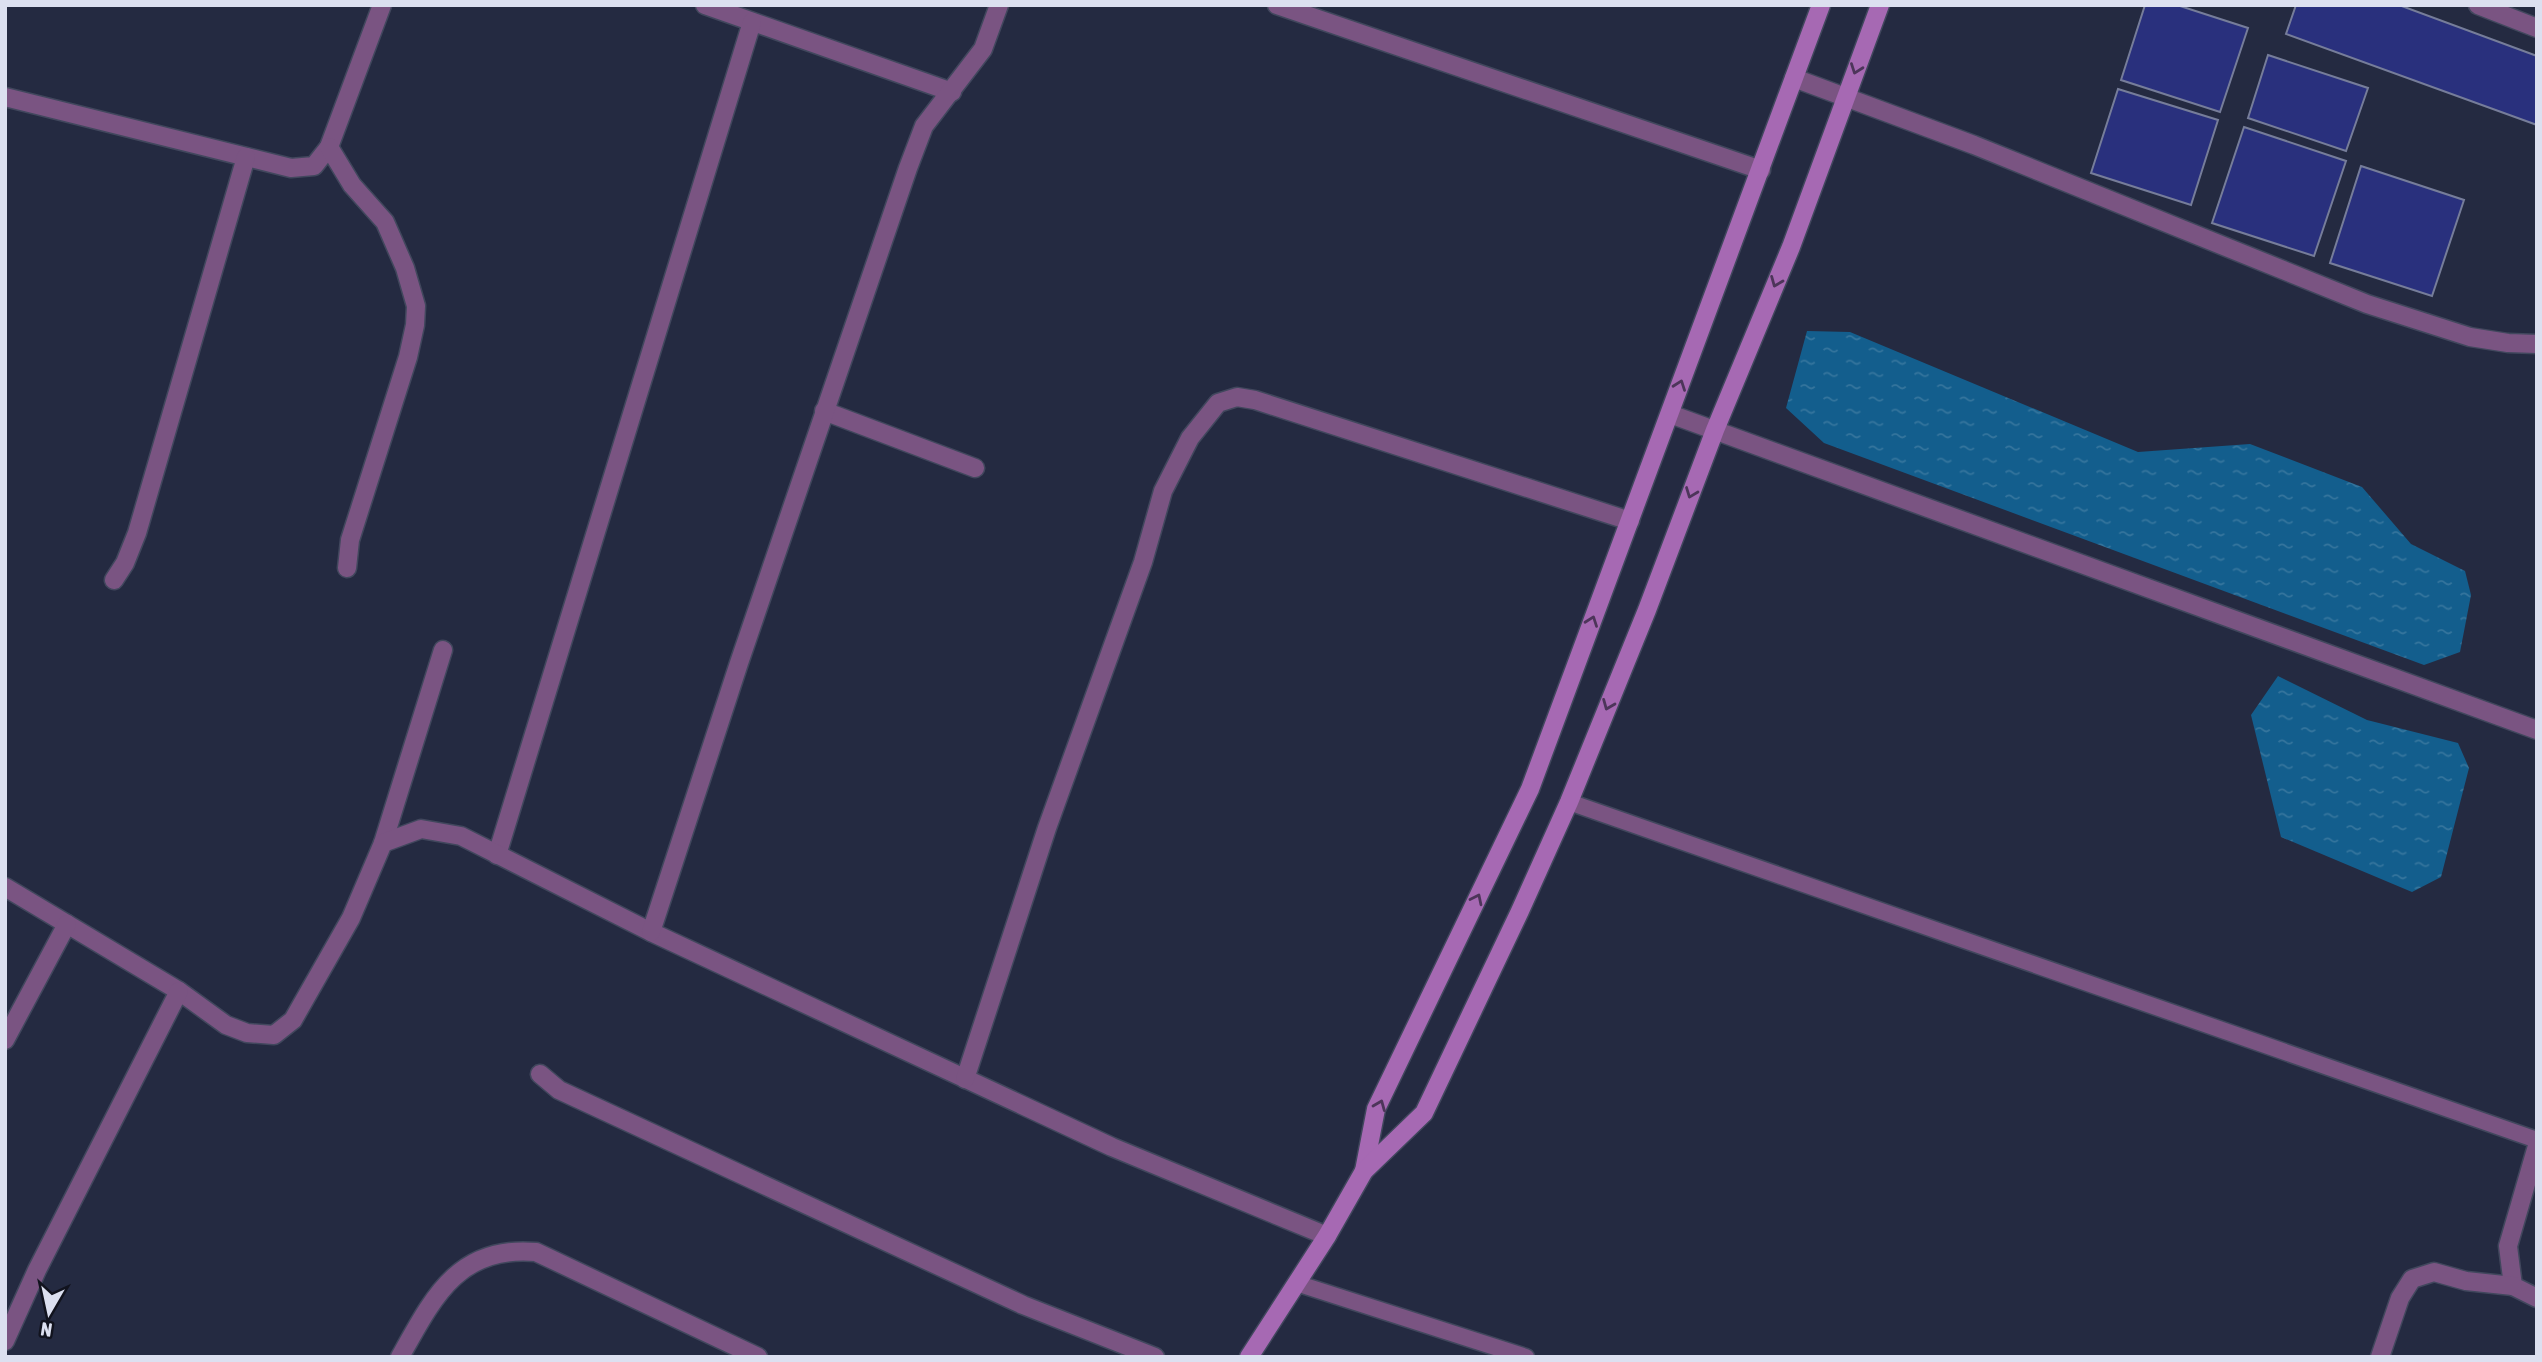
<svg xmlns="http://www.w3.org/2000/svg" width="2542" height="1362" viewBox="0 0 2542 1362" font-family="'Asap Condensed',sans-serif">
	<defs>
		<pattern id="water-ripples" width="26" height="14" patternUnits="userSpaceOnUse" patternTransform="scale(1.75)"><rect width="26" height="14" fill="#135e8d"/><path d="M2 4q2-2 4 0t4 0M15 11q2-2 4 0t4 0" fill="none" stroke="#35759d"/></pattern>
	</defs>
	<rect width="100%" height="100%" fill="#242a41"/>
	<g fill="url(#water-ripples)">
		<path d="M 1807,331 L 1850,332 L 2138,452 L 2250,444 L 2362,487 L 2411,544 L 2465,571 L 2471,595 L 2460,652 L 2424,665 L 1824,443 L 1786,408 Z"/>
		<path d="M 2278,676 L 2367,720 L 2458,743 L 2469,768 L 2441,877 L 2412,892 L 2281,837 L 2251,715 Z"/>
	</g>
	<g fill="#29307d" stroke="#767d9a" stroke-width="2">
		<path d="M 2145,5 L 2177,5 L 2248,28 L 2220,112 L 2121,80 Z"/>
		<path d="M 2296,5 L 2399,5 L 2537,56 L 2537,125 L 2286,34 Z"/>
		<path d="M 2268,55 L 2368,88 L 2346,151 L 2248,118 Z"/>
		<path d="M 2118,89 L 2218,120 L 2191,205 L 2091,173 Z"/>
		<path d="M 2244,127 L 2346,161 L 2314,256 L 2212,223 Z"/>
		<path d="M 2361,166 L 2464,200 L 2432,296 L 2330,263 Z"/>
	</g>
	<g fill="none" stroke-linecap="round" stroke-linejoin="round">
		<g stroke="#41475d" stroke-width="19">
			<g id="service">
				<path d="M 1569,802 L 2537,1140"/>
				<path d="M 1296,1283 L 1526,1357"/>
			</g>
		</g>
		<g stroke="#41475d" stroke-width="21">
			<g id="minor">
				<path d="M 705,5 L 952,92"/>
				<path d="M 1277,5 L 1761,170"/>
				<path d="M 2478,5 L 2537,28"/>
				<path d="M 1794,78 L 1974,145 L 2367,304 L 2470,337 L 2508,343 L 2537,344"/>
				<path d="M 5,97 L 291,168 L 314,166 L 329,147 L 382,5"/>
				<path d="M 329,147 L 352,185 L 385,222 L 405,268 L 416,306 L 415,325 L 408,357 L 350,540 L 347,568"/>
				<path d="M 824,411 L 975,468"/>
				<path d="M 1670,414 L 2537,730"/>
				<path d="M 114,580 L 125,563 L 137,533 L 246,157"/>
				<path d="M 383,843 L 443,650"/>
				<path d="M 497,855 L 752,22"/>
				<path d="M 5,887 L 179,991 L 226,1025 L 247,1033 L 274,1035 L 293,1020 L 351,918 L 383,843 L 421,829 L 461,836 L 651,932 L 1112,1147 L 1327,1236"/>
				<path d="M 651,932 L 739,663 L 908,168 L 924,126 L 983,49 L 999,5"/>
				<path d="M 5,1040 L 67,924"/>
				<path d="M 540,1074 L 559,1090 L 1023,1305 L 1155,1357"/>
				<path d="M 965,1079 L 1047,828 L 1143,562 L 1163,491 L 1190,438 L 1218,403 L 1237,397 L 1255,400 L 1630,521"/>
				<path d="M 2537,1146 L 2508,1246 L 2513,1286 L 2537,1298"/>
				<path d="M 5,1341 L 37,1270 L 179,991"/>
				<path d="M 400,1357 C 433,1298 458,1245 536,1252 L 758,1357"/>
				<path d="M 2380,1357 L 2400,1298 L 2412,1279 L 2434,1272 L 2466,1281 L 2513,1286"/>
			</g>
		</g>
		<g stroke="#41475d" stroke-width="21">
			<g id="secondary">
				<path d="M 1364,1171 L 1376,1109 L 1530,789 L 1821,5"/>
				<path d="M 1249,1357 L 1327,1236 L 1364,1171 L 1424,1113 L 1520,911 L 1569,802 L 1647,610 L 1715,430 L 1791,247 L 1880,5"/>
			</g>
		</g>
		<use href="#service" stroke="#7a5482" stroke-width="16"/>
		<use href="#minor" stroke="#7a5482" stroke-width="18"/>
		<use href="#secondary" stroke="#a669b3" stroke-width="18"/>
	</g>
	<defs><path id="oneway-chevron" d="M-2-3.5L2.5 0L-2 3.5" fill="none" stroke-width="1.6" stroke-linecap="round" stroke-linejoin="round" transform="scale(1.75)"/></defs>
	<g stroke="#4d355a">
		<use href="#oneway-chevron" transform="translate(1856 69) rotate(110)"/>
		<use href="#oneway-chevron" transform="translate(1776 282) rotate(112)"/>
		<use href="#oneway-chevron" transform="translate(1680 385) rotate(-70)"/>
		<use href="#oneway-chevron" transform="translate(1691 493) rotate(111)"/>
		<use href="#oneway-chevron" transform="translate(1592 621) rotate(-70)"/>
		<use href="#oneway-chevron" transform="translate(1608 705) rotate(112)"/>
		<use href="#oneway-chevron" transform="translate(1477 899) rotate(-64)"/>
		<use href="#oneway-chevron" transform="translate(1380 1105) rotate(-68)"/>
	</g>
	<rect width="2542" height="1362" fill="none" stroke="#dce0f0" stroke-width="14"/>
	<g transform="translate(49 1313) rotate(189)" stroke="#11131e" stroke-width="5" paint-order="stroke">
	<path d="M0-5L12 26L0 18L-12 26Z" fill="#dce0f0"/>
	<text y="-10" font-size="19" font-weight="bold" text-anchor="middle" fill="#dce0f0">N</text>
	</g>
</svg>
